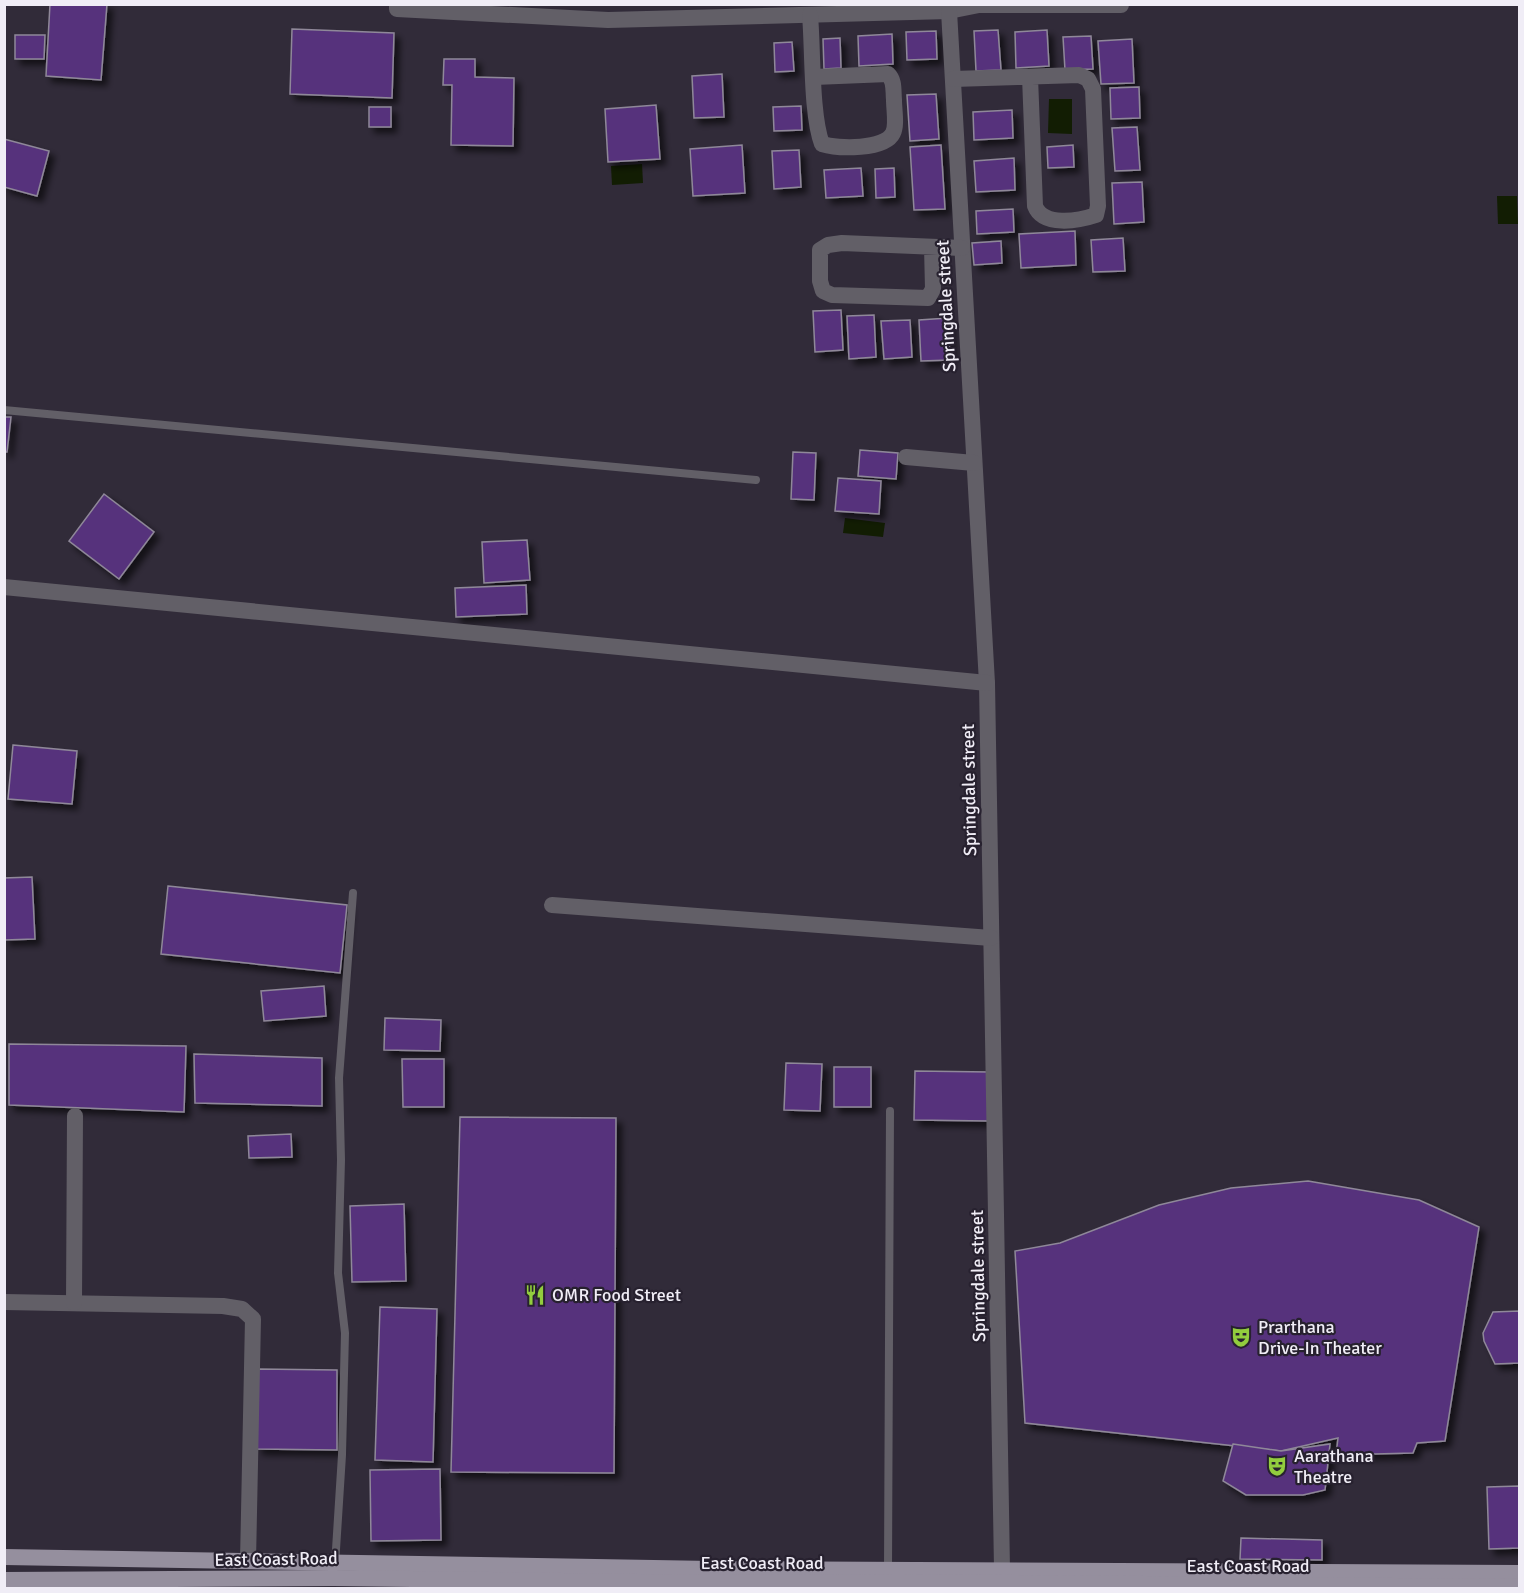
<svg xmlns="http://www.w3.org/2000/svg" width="1524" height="1593" viewBox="0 0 1524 1593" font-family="Signika,sans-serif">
	<defs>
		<filter id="shadow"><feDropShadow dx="5.5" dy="5.5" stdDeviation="3" flood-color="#0009"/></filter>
	</defs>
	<rect width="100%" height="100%" fill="#312b39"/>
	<g fill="#121d03">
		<path d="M 1049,99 L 1072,99 L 1072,134 L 1048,133 Z"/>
		<path d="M 642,164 L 643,183 L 612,185 L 611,166 Z"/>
		<path d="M 1497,196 L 1517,196 L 1518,224 L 1498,224 Z"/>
		<path d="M 845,518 L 885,523 L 883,537 L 843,533 Z"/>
	</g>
	<g fill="#56337c" stroke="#8f8899" stroke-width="1.5" filter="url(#shadow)">
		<path d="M 50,4 L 107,4 L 101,80 L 46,76 Z"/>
		<path d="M 292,29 L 394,33 L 392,98 L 290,94 Z"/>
		<path d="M 998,30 L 1001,70 L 976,71 L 974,31 Z"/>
		<path d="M 1047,30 L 1049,66 L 1016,68 L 1015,32 Z"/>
		<path d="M 936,31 L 937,59 L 907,60 L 906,32 Z"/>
		<path d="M 892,34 L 893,64 L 859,66 L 858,36 Z"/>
		<path d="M 15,35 L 45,35 L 44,59 L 15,59 Z"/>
		<path d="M 1091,36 L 1093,69 L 1065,70 L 1063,37 Z"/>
		<path d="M 840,38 L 841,68 L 824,69 L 823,39 Z"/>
		<path d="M 1132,39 L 1134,83 L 1101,84 L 1098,41 Z"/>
		<path d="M 792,42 L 794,71 L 775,72 L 774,43 Z"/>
		<path d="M 444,59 L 475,59 L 475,77 L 514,78 L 513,146 L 451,145 L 452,85 L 443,85 Z"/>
		<path d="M 722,74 L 724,117 L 694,118 L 692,76 Z"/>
		<path d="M 1139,87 L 1140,118 L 1111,119 L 1110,88 Z"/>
		<path d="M 936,94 L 939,139 L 910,141 L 907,95 Z"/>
		<path d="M 656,105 L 660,159 L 608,162 L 605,109 Z"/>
		<path d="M 801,106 L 802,130 L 774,131 L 773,107 Z"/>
		<rect x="369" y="107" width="22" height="20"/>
		<path d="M 1012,110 L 1013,138 L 974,140 L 973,112 Z"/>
		<path d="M 1137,127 L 1140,170 L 1115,171 L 1112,128 Z"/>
		<path d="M 4,139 L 49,151 L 37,196 L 4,187 Z"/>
		<path d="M 742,145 L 745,193 L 693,196 L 690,149 Z"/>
		<path d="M 941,145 L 945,209 L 914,210 L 910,147 Z"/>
		<path d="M 1073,145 L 1074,167 L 1048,168 L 1047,147 Z"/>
		<path d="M 799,150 L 801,187 L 774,189 L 772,151 Z"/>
		<path d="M 1014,158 L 1015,190 L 976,192 L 974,161 Z"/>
		<path d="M 861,168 L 863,196 L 826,198 L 824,170 Z"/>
		<path d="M 894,168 L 895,197 L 876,198 L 875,169 Z"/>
		<path d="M 1142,182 L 1144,222 L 1114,224 L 1112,183 Z"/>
		<path d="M 1013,209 L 1014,232 L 977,234 L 976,211 Z"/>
		<path d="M 1075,231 L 1076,265 L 1021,268 L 1019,234 Z"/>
		<path d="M 1123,238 L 1125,271 L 1093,272 L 1091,240 Z"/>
		<path d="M 1001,241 L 1002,263 L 974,265 L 972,243 Z"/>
		<path d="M 841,310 L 843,350 L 815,352 L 813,311 Z"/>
		<path d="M 874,315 L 876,357 L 849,359 L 847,316 Z"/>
		<path d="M 948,318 L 950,360 L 921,361 L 919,320 Z"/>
		<path d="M 910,320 L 912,357 L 884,359 L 881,321 Z"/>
		<path d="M 4,417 L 11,417 L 7,452 L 4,452 Z"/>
		<path d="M 860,450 L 898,453 L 896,479 L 858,476 Z"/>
		<path d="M 793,452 L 816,453 L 814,500 L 791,499 Z"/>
		<path d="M 838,478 L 881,481 L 879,514 L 835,511 Z"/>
		<path d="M 104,494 L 154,532 L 119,579 L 69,541 Z"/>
		<path d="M 527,540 L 530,580 L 484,583 L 482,542 Z"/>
		<path d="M 526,585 L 527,614 L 456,617 L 455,588 Z"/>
		<path d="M 13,745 L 77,751 L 72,804 L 8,799 Z"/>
		<path d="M 32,877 L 35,939 L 4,940 L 4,878 Z"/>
		<path d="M 168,886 L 347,905 L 340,973 L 161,954 Z"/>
		<path d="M 324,986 L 326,1016 L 264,1021 L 261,991 Z"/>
		<path d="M 385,1018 L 441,1020 L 440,1051 L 384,1050 Z"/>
		<path d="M 9,1044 L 186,1046 L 184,1112 L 9,1105 Z"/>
		<path d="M 194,1054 L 322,1058 L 322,1106 L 195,1103 Z"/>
		<path d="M 402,1059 L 444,1059 L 444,1107 L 403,1107 Z"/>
		<path d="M 786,1063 L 822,1064 L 820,1111 L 784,1110 Z"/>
		<rect x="834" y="1067" width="37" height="40"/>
		<path d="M 915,1071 L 990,1072 L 989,1121 L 914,1120 Z"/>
		<path d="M 460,1117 L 616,1118 L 614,1473 L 451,1472 Z"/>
		<path d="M 291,1134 L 292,1157 L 249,1158 L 248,1136 Z"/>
		<path d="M 1308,1181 L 1419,1200 L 1479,1227 L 1445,1441 L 1417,1443 L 1413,1453 L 1336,1455 L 1338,1438 L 1281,1451 L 1025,1423 L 1015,1251 L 1060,1243 L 1159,1205 L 1231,1188 Z"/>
		<path d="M 404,1204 L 406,1281 L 352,1282 L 350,1206 Z"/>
		<path d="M 380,1307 L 437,1309 L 433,1462 L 375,1460 Z"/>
		<path d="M 1519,1311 L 1520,1363 L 1495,1364 L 1484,1341 L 1483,1333 L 1493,1312 Z"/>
		<path d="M 257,1369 L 337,1370 L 337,1450 L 257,1449 Z"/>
		<path d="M 1233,1444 L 1281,1451 L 1330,1444 L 1325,1490 L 1303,1495 L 1246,1495 L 1223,1481 Z"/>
		<path d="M 440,1469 L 441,1540 L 371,1541 L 370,1470 Z"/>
		<path d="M 1519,1486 L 1520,1548 L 1489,1549 L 1487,1487 Z"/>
		<path d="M 1241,1538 L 1322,1540 L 1322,1560 L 1240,1559 Z"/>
	</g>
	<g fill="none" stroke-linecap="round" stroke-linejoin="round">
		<g stroke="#625f67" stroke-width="8">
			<path d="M 4,410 L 756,480"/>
			<path d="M 335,1565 L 342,1455 L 345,1333 L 338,1273 L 341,1160 L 339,1078 L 353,893"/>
			<path d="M 888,1570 L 890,1111"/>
		</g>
		<g stroke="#625f67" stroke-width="16">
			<path d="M 397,4 L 397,9 L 608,20 L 949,11 L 979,5 L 1121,5"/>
			<path d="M 949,11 L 987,683 L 1002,1569"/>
			<path d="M 810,15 C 813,49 811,115 822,144 C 838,149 885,150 893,133 C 897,125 894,110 894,100 C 893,90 895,81 888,74 L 814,77"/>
			<path d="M 953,79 L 1079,75 L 1088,79 L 1093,89 L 1098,206 L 1096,215 C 1078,221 1043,227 1035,206 L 1030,77"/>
			<path d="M 932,247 L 933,289 L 928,298 L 832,295 L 823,291 L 820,281 L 820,250 L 828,245 L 842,243 L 962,248"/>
			<path d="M 906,457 L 974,463"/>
			<path d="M 4,587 L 987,683"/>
			<path d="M 552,905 L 991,938"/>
			<path d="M 4,1302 L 223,1306 L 242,1309 L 253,1319 L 248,1561"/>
			<path d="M 74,1303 L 75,1116"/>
		</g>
		<g stroke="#958f9e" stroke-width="16">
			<path d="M 4,1557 L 712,1569 L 1520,1573"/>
			<path d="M 4,1580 L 334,1578 L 712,1583 L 899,1582 L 1520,1587"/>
		</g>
	</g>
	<defs>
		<g id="restaurant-bare" transform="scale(1.62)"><path d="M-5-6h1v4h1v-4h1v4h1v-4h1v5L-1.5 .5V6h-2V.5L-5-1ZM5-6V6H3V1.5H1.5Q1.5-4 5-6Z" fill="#92cd3e" stroke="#27212f" stroke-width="2.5" paint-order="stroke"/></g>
		<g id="theatre-bare" transform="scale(1.62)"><path d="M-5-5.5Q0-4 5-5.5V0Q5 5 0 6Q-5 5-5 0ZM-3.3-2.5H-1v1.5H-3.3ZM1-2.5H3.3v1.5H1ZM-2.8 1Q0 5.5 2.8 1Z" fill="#92cd3e" stroke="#27212f" stroke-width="2.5" paint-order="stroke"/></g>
	</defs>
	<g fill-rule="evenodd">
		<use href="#restaurant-bare" x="535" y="1295"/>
		<use href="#theatre-bare" x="1241" y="1337"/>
		<use href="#theatre-bare" x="1277" y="1466"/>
	</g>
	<g text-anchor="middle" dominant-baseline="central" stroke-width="4.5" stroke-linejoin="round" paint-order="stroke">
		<g font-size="18" fill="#f0edf6" stroke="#27212f">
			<text transform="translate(946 306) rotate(-93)">Springdale street</text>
			<text transform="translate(969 790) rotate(-91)">Springdale street</text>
			<text transform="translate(978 1276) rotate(-91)">Springdale street</text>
			<text transform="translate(276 1559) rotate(-1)">East Coast Road</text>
			<text x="762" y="1563">East Coast Road</text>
			<text x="1248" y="1566">East Coast Road</text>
		</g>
		<g font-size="18" fill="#f0edf6" stroke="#27212f" text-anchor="start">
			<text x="552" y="1295">OMR Food Street</text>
			<text x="1258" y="1327">Prarthana<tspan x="1258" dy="21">Drive-In Theater</tspan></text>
			<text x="1294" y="1456">Aarathana<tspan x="1294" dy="21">Theatre</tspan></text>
		</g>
	</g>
	<rect width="1524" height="1593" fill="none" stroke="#f0edf6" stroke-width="12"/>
</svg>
